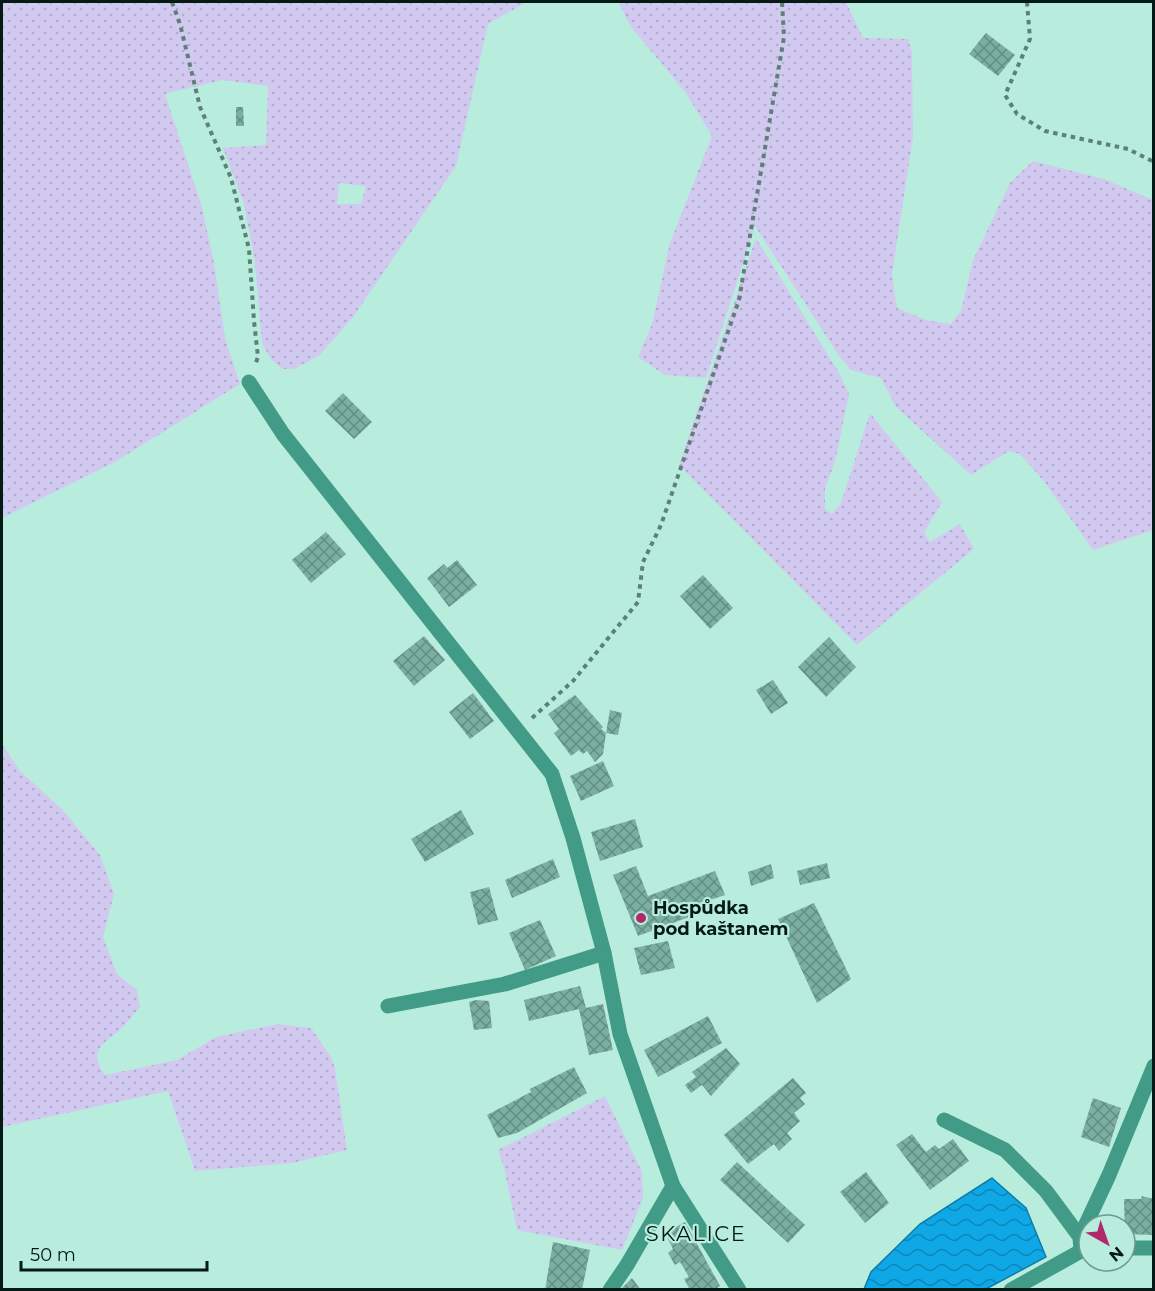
<svg xmlns="http://www.w3.org/2000/svg" width="1155" height="1291" viewBox="0 0 1155 1291" font-family="Montserrat,sans-serif">
	<defs>
		<pattern id="grass-dots" width="8" height="8" patternUnits="userSpaceOnUse" patternTransform="scale(1.5)"><rect width="8" height="8" fill="#d2c9f1"/><path d="M2 2h.1M6 6h.1" fill="none" stroke="#b3acce" stroke-width="1.8" stroke-linecap="round"/></pattern>
		<pattern id="water-waves" width="16" height="10" patternUnits="userSpaceOnUse" patternTransform="scale(1.5)"><rect width="16" height="10" fill="#10a7e7"/><path d="M0 5q4-4 8 0t8 0" fill="none" stroke="#0d87ba"/></pattern>
		<pattern id="building-cross-hatch" width="8" height="8" patternUnits="userSpaceOnUse" patternTransform="scale(1.5)"><rect width="8" height="8" fill="#7bafa1"/><path d="M0 0l8 8M0 8l8-8" fill="none" stroke="#638e82"/></pattern>
	</defs>
	<rect width="100%" height="100%" fill="#b8edde"/>
	<g fill="url(#grass-dots)" fill-rule="evenodd">
		<path d="M 2,2 L 527,2 L 488,24 L 456,166 L 353,317 L 320,355 L 294,369 L 282,369 L 272,360 L 262,344 L 255,262 L 244,204 L 223,148 L 266,145 L 268,86 L 222,80 L 165,94 L 202,207 L 214,263 L 225,338 L 240,384 L 115,462 L 2,518 ZM 339,183 L 366,186 L 361,204 L 337,204 Z"/>
		<path d="M 618,2 L 846,2 L 863,38 L 908,39 L 912,53 L 913,137 L 892,274 L 897,308 L 926,320 L 951,324 L 961,311 L 973,260 L 1010,183 L 1033,161 L 1104,179 L 1153,200 L 1153,530 L 1093,550 L 1043,480 L 1020,454 L 1009,451 L 971,475 L 896,407 L 881,378 L 851,370 L 839,356 L 755,226 L 706,378 L 665,375 L 638,357 L 652,324 L 670,243 L 712,136 L 686,93 L 631,27 Z"/>
		<path d="M 756,238 L 839,373 L 849,394 L 835,462 L 825,488 L 825,509 L 832,514 L 841,503 L 870,413 L 942,502 L 924,533 L 930,542 L 960,524 L 974,549 L 857,645 L 679,465 Z"/>
		<path d="M 2,744 L 20,771 L 62,809 L 100,855 L 114,894 L 103,937 L 117,974 L 137,990 L 140,1007 C 134,1013 130,1020 124,1026 C 108,1042 85,1048 105,1075 L 177,1060 L 216,1037 L 278,1024 L 311,1028 L 331,1057 L 335,1068 L 347,1150 L 292,1163 L 195,1171 L 168,1091 L 2,1127 Z"/>
		<path d="M 605,1096 L 642,1172 L 643,1198 L 622,1250 L 517,1230 L 504,1168 L 498,1150 Z"/>
	</g>
	<path fill="url(#water-waves)" stroke="#0d7da8" stroke-width="1.5" d="M 992,1178 L 1026,1208 L 1046,1257 L 986,1289 L 864,1289 L 871,1272 L 920,1224 Z"/>
	<g fill="url(#building-cross-hatch)">
		<path d="M 986,33 L 1015,55 L 998,76 L 969,54 Z"/>
		<path d="M 236,107 L 243,107 L 244,126 L 236,126 Z"/>
		<path d="M 343,393 L 372,422 L 354,439 L 325,411 Z"/>
		<path d="M 326,532 L 346,554 L 311,583 L 292,560 Z"/>
		<path d="M 457,560 L 477,585 L 449,607 L 427,578 L 444,564 L 447,568 Z"/>
		<path d="M 703,575 L 733,608 L 710,629 L 680,596 Z"/>
		<path d="M 424,636 L 445,660 L 414,686 L 393,661 Z"/>
		<path d="M 829,637 L 856,667 L 826,697 L 798,667 Z"/>
		<path d="M 773,680 L 788,703 L 771,714 L 756,690 Z"/>
		<path d="M 473,693 L 494,721 L 470,739 L 449,712 Z"/>
		<path d="M 575,695 L 603,727 L 601,729 L 606,733 L 603,754 L 595,762 L 587,751 L 583,754 L 579,750 L 571,756 L 554,733 L 559,729 L 548,714 Z"/>
		<path d="M 610,710 L 622,713 L 618,735 L 606,733 Z"/>
		<path d="M 603,761 L 614,786 L 581,801 L 570,776 Z"/>
		<path d="M 461,810 L 474,834 L 425,862 L 411,839 Z"/>
		<path d="M 635,819 L 643,847 L 600,861 L 591,832 Z"/>
		<path d="M 553,859 L 560,877 L 512,898 L 505,880 Z"/>
		<path d="M 827,863 L 830,878 L 800,885 L 797,871 Z"/>
		<path d="M 771,864 L 774,878 L 751,886 L 748,872 Z"/>
		<path d="M 636,866 L 648,896 L 715,871 L 725,895 L 686,908 L 689,917 L 638,936 L 613,875 Z"/>
		<path d="M 489,887 L 498,920 L 478,925 L 470,892 Z"/>
		<path d="M 814,903 L 851,979 L 817,1003 L 778,919 Z"/>
		<path d="M 540,920 L 556,956 L 525,970 L 509,933 Z"/>
		<path d="M 668,941 L 675,968 L 641,975 L 634,948 Z"/>
		<path d="M 580,986 L 586,1008 L 603,1004 L 613,1050 L 589,1055 L 579,1009 L 529,1021 L 524,1000 Z"/>
		<path d="M 476,1000 L 489,1001 L 492,1028 L 474,1030 L 469,1002 Z"/>
		<path d="M 708,1016 L 722,1043 L 658,1077 L 644,1050 Z"/>
		<path d="M 726,1048 L 740,1064 L 711,1096 L 702,1085 L 691,1093 L 685,1085 L 696,1077 L 692,1072 Z"/>
		<path d="M 574,1067 L 587,1093 L 517,1133 L 498,1138 L 487,1115 L 531,1092 L 530,1089 Z"/>
		<path d="M 793,1078 L 806,1093 L 800,1098 L 805,1104 L 794,1113 L 800,1121 L 787,1133 L 792,1139 L 779,1151 L 774,1144 L 748,1164 L 724,1135 Z"/>
		<path d="M 1093,1098 L 1121,1108 L 1109,1147 L 1081,1137 Z"/>
		<path d="M 912,1134 L 926,1152 L 935,1145 L 939,1149 L 953,1139 L 969,1161 L 930,1190 L 896,1145 Z"/>
		<path d="M 737,1162 L 805,1225 L 788,1243 L 720,1180 Z"/>
		<path d="M 866,1172 L 889,1203 L 865,1223 L 840,1192 Z"/>
		<path d="M 1141,1196 L 1154,1199 L 1154,1235 L 1125,1234 L 1124,1199 L 1142,1199 Z"/>
		<path d="M 685,1222 L 720,1286 L 714,1290 L 690,1290 L 684,1279 L 689,1277 L 680,1262 L 675,1265 L 668,1253 L 673,1249 L 665,1233 Z"/>
		<path d="M 553,1242 L 590,1250 L 582,1290 L 545,1290 Z"/>
		<path d="M 632,1278 L 641,1290 L 620,1290 Z"/>
	</g>
	<g fill="none" stroke-linecap="round" stroke-linejoin="round">
		<g stroke="#5d8177" stroke-width="4" stroke-dasharray="4.5 4.5" stroke-linecap="butt">
			<path d="M 172,2 L 180,24 L 200,107 L 231,178 L 249,249 L 254,321 L 258,357 L 255,365"/>
			<path d="M 1027,2 L 1030,39 L 1005,95 L 1017,114 L 1045,131 L 1128,149 L 1154,162"/>
			<path d="M 532,718 L 573,681 L 638,602 L 643,562 L 661,525 L 739,300 L 784,37 L 782,2"/>
		</g>
		<g stroke="#419b86" stroke-width="15">
			<path d="M 249,382 L 283,434 L 552,774 L 573,838 L 604,953 L 620,1034 L 673,1186 L 739,1290"/>
			<path d="M 388,1006 L 505,984 L 604,953"/>
			<path d="M 944,1120 L 1005,1150 L 1046,1191 L 1080,1237 L 1081,1251"/>
			<path d="M 1080,1237 L 1109,1175 L 1154,1066"/>
			<path d="M 1125,1248 L 1154,1248"/>
			<path d="M 610,1290 L 627,1265 L 673,1186"/>
			<path d="M 1011,1290 L 1081,1251 L 1089,1250"/>
		</g>
	</g>
	<circle fill="#b1296c" stroke="#b8edde" stroke-width="2" cx="641" cy="918" r="6"/>
	<g text-anchor="middle" dominant-baseline="central" stroke-width="4.5" stroke-linejoin="round" paint-order="stroke">
		<g font-size="18" font-weight="bold" fill="#051a15" stroke="#b8edde" text-anchor="start">
			<text x="653" y="908">Hospůdka<tspan x="653" dy="21">pod kaštanem</tspan></text>
		</g>
		<g font-size="21" letter-spacing="1.5" fill="#051a15" stroke="#b8edde">
			<text x="696" y="1233">SKALICE</text>
		</g>
	</g>
	<rect width="1155" height="1291" fill="none" stroke="#051a15" stroke-width="6"/>
	<g transform="translate(1107 1243) rotate(140)"><circle r="28" fill="#b8edde" stroke="#70998e" stroke-width="1.5"/>
	<path d="M0-4.5L10 22L0 15L-10 22Z" fill="#b1296c"/>
	<text y="-9" font-size="16" font-weight="bold" text-anchor="middle" fill="#051a15">N</text>
	</g>
	<path d="M21 1261v9h186v-9" fill="none" stroke="#051a15" stroke-width="3"/>
	<text x="30" y="1261" font-size="18" fill="#051a15" stroke="#b8edde" stroke-width="4.5" paint-order="stroke">50 m</text>
</svg>
